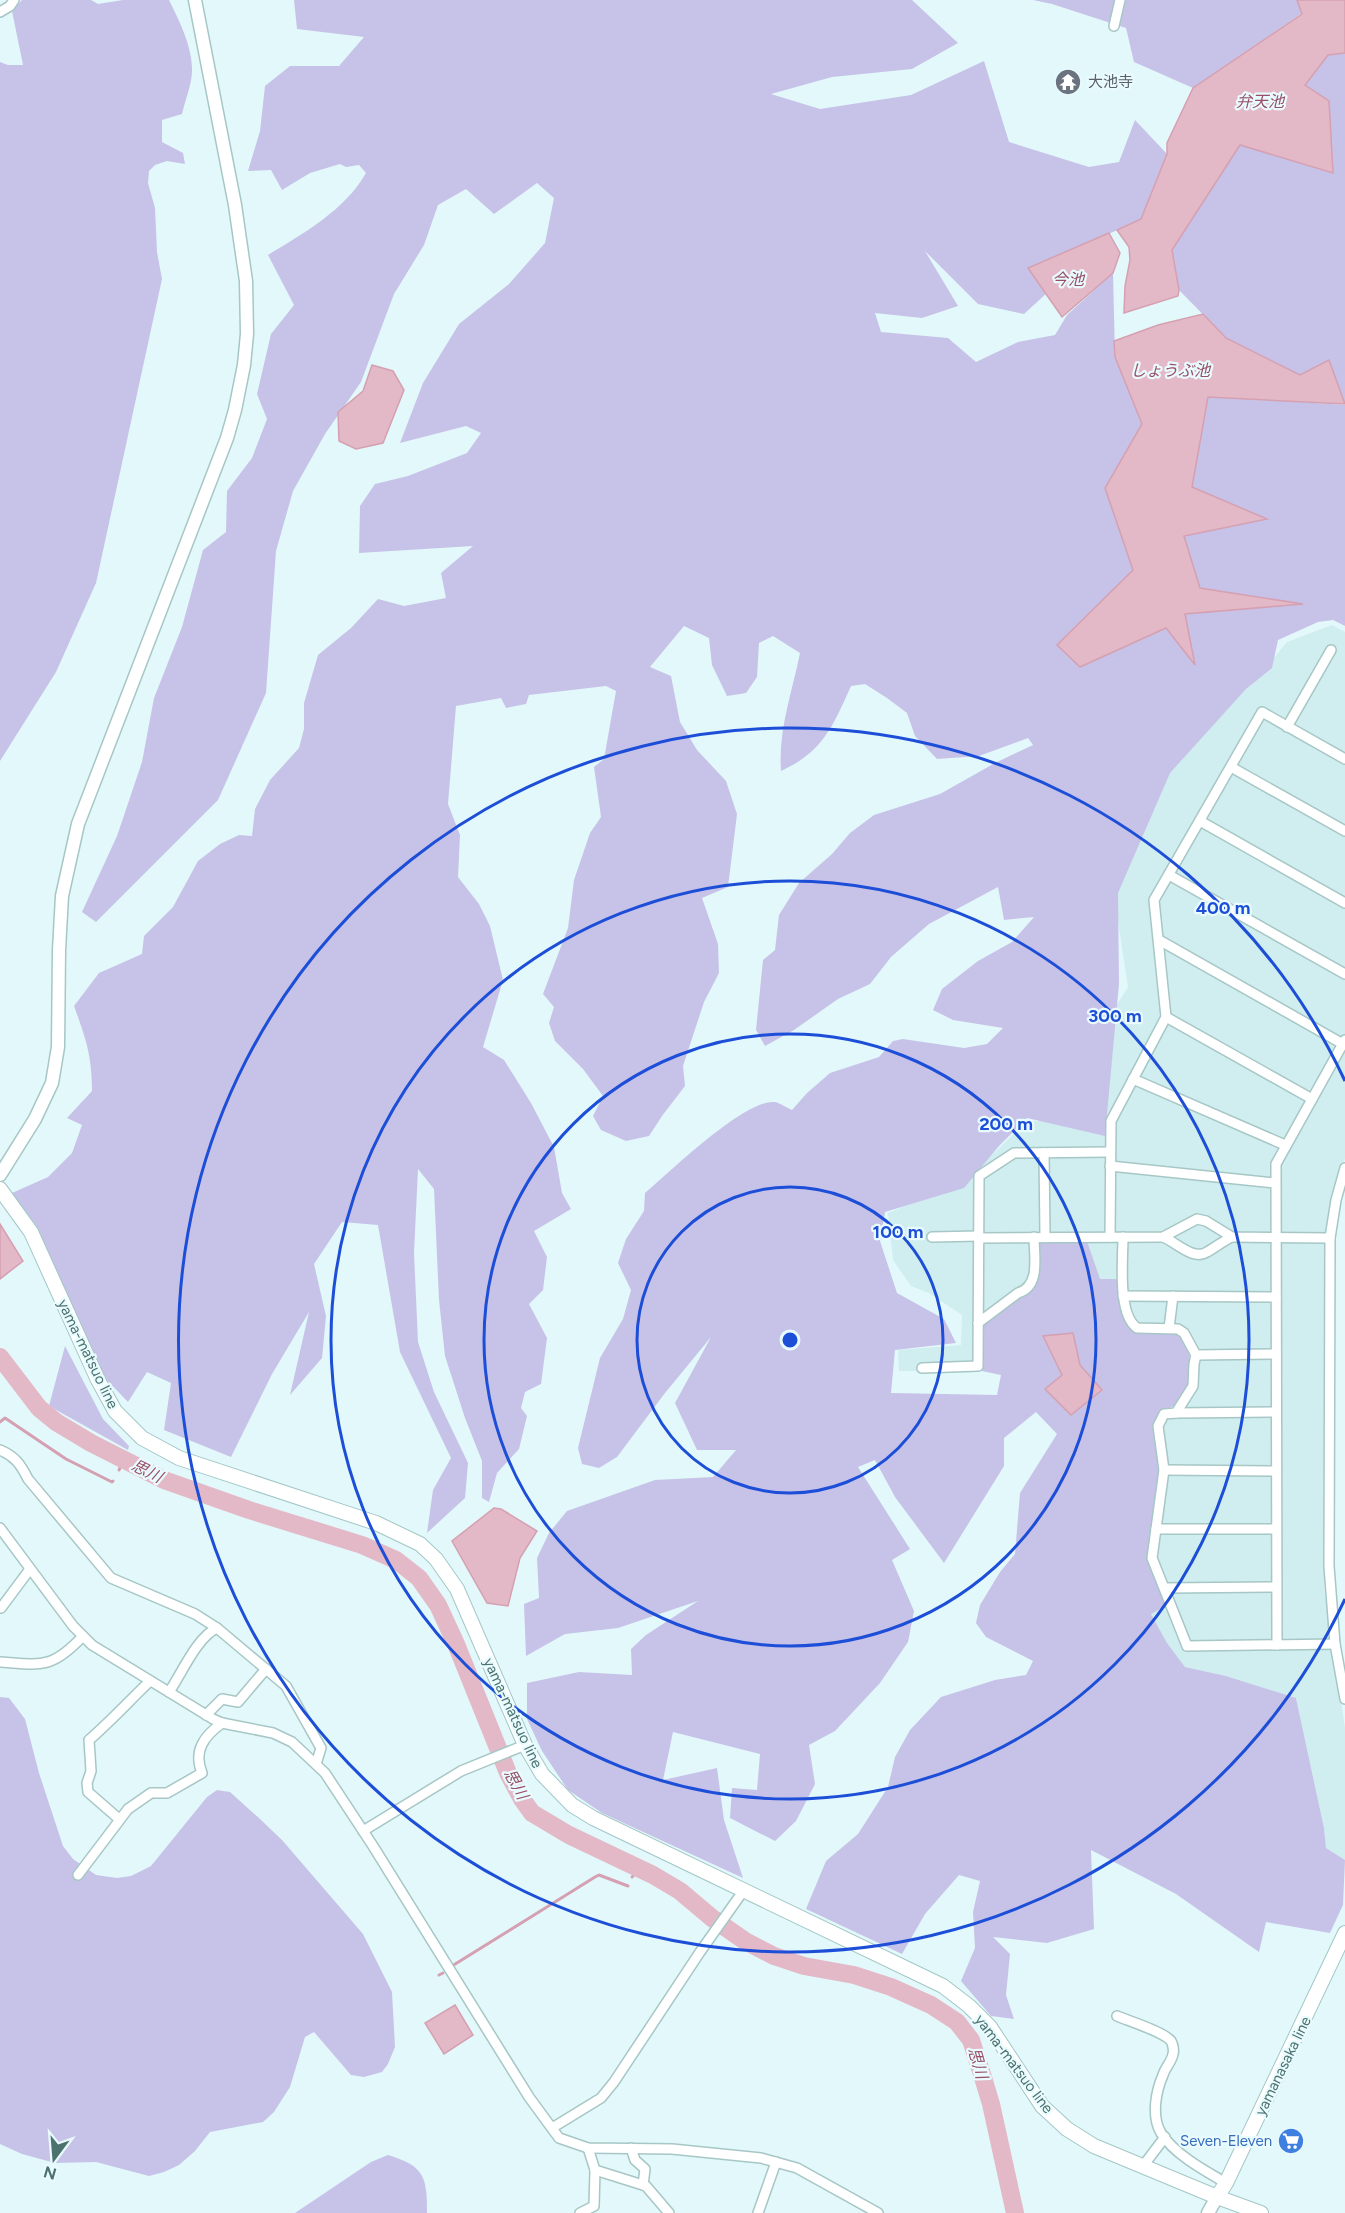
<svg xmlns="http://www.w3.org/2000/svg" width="1345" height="2213" viewBox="0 0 1345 2213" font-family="Figtree,'Noto Sans JP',sans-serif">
	<rect width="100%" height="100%" fill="#e3f8fb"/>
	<path fill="#d0edef" d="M 1332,625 L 1345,632 L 1345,1159 L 1338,1174 L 1327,1241 L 1325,1322 L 1324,1587 L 1345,1728 L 1345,1860 L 1326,1848 L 1324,1828 L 1296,1698 L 1226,1676 L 1185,1667 L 1167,1643 L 1151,1614 L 1148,1557 L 1159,1467 L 1154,1426 L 1160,1412 L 1189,1384 L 1189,1350 L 1129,1327 L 1118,1297 L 1118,1279 L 1100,1279 L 1037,1247 L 1038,1279 L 1033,1287 L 982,1330 L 982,1371 L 899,1371 L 898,1350 L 961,1345 L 962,1315 L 929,1293 L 911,1286 L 893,1260 L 888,1213 L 962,1184 L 1027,1121 L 1103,1121 L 1115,1008 L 1128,987 L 1114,895 L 1167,772 L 1264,670 L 1287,642 Z"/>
	<g fill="#c7c3e8" fill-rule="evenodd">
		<path d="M 22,0 L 91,0 L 98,4 L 123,0 L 169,0 C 179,20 191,44 192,67 C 193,82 185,100 182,114 L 162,120 L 162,142 L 183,153 L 185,164 L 167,161 L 155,165 L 149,171 L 148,183 L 155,208 L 157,252 L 162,279 L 96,583 L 56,672 L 0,761 L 0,62 L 8,65 L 23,65 L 12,11 Z"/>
		<path d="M 294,0 L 912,0 L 958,43 L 912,69 L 832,77 L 771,94 L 820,109 L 911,95 L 984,61 L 1009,142 L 1089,167 L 1119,162 L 1135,120 L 1167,154 L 1141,220 L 1029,268 L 1048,292 L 1024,314 L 978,304 L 925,251 L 958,306 L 922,318 L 875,313 L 881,332 L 948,338 L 976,362 L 1018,342 L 1055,335 L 1067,315 L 1113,273 L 1115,357 L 1142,424 L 1105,488 L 1133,570 L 1057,645 L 1080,667 L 1166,627 L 1195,663 L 1184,614 L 1299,604 L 1200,588 L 1184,536 L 1266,519 L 1192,487 L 1208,396 L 1345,405 L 1345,626 L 1333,620 L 1318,622 L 1278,640 L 1272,668 L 1246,689 L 1170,773 L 1118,893 L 1119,984 L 1105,1136 L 1027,1118 L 999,1146 L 964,1188 L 885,1212 L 880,1241 L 897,1293 L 944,1319 L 956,1343 L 895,1350 L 891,1393 L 997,1395 L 1001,1375 L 982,1371 L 982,1330 L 986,1321 L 1019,1296 L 1021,1297 C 1050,1281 1028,1260 1041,1241 L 1087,1241 L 1100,1279 L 1118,1279 L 1118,1297 L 1129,1327 L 1139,1331 L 1175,1332 L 1181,1335 L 1189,1350 L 1189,1384 L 1176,1405 L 1160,1412 L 1154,1426 L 1159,1476 L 1148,1557 L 1167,1605 L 1151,1614 L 1167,1643 L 1185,1667 L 1226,1676 L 1296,1698 L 1324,1828 L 1326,1848 L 1345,1860 L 1343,1905 L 1330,1933 L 1266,1922 L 1259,1952 L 1176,1894 L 1091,1850 L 1094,1929 L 1047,1943 L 993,1937 L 1010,1954 L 1006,1995 L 1014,2019 L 991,2016 L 961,1981 L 975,1948 L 973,1912 L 980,1881 L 959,1875 L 925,1914 L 902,1954 L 806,1909 L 826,1861 L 858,1834 L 888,1787 L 895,1757 L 910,1730 L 941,1697 L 995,1680 L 1026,1675 L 1033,1661 L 986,1637 L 976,1623 L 980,1605 L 1000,1572 L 1015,1554 L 1020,1493 L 1057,1434 L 1036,1412 L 1004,1438 L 1004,1466 L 944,1563 L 895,1497 L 875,1460 L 858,1467 L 910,1549 L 892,1560 L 914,1611 L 908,1642 L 880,1683 L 835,1731 L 809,1745 L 815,1784 L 796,1821 L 775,1841 L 730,1818 L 732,1788 L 757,1790 L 760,1754 L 673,1732 L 663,1780 L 717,1768 L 724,1820 L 743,1878 L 602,1813 L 568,1790 L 542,1751 L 527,1719 L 527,1683 L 579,1672 L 632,1675 L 631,1649 L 646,1635 L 698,1601 L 618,1628 L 565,1634 L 526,1656 L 524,1604 L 539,1598 L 537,1558 L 549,1533 L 567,1511 L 655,1480 L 713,1477 L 736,1450 L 697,1450 L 675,1403 L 711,1337 L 665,1393 L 617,1457 L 599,1468 L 582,1464 L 578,1448 L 600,1358 L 623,1319 L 631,1290 L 618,1263 L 626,1239 L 644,1211 L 645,1193 C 669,1173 744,1099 775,1102 C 780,1103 787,1108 792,1110 L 807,1093 L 830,1073 L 879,1057 L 893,1041 L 903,1039 L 964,1048 L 987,1044 L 1003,1028 L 953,1020 L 933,1010 L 942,989 L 978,961 L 1012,942 L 1034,917 L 1004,920 L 998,887 L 929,924 L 891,957 L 870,984 L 838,999 L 794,1030 L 765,1046 L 756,1030 L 763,960 L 775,950 L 779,915 L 799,883 L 832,854 L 850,833 L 874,815 L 940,794 L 995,763 L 1033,745 L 1028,738 L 979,756 L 937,759 L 915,736 L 907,713 L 887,698 L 865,684 L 851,686 C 833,726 823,752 781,771 C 778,730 792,693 800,653 L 773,636 L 759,643 L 757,677 L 746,693 L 727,696 L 712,665 L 709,638 L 684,626 L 650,667 L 671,676 L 680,722 L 697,750 L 726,781 L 737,814 L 728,887 L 702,898 L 718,944 L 719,973 L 704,1002 L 683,1066 L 685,1086 L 662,1116 L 649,1136 L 626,1141 L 601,1130 L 593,1116 L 603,1096 L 583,1069 L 555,1041 L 549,1023 L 554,1007 L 543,994 L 568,928 L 574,880 L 590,833 L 601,817 L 594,767 L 604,759 L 616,691 L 606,686 L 529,695 L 526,704 L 506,708 L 501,698 L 456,706 L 448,804 L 460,835 L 458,877 L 479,904 L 490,926 L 503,980 L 483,1047 L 504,1060 L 531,1103 L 554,1147 L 562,1193 L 571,1209 L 534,1231 L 547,1257 L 543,1290 L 529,1304 L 547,1338 L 541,1384 L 525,1392 L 521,1408 L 527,1416 L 519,1449 L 497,1473 L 489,1502 L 482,1498 L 482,1461 L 465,1418 L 445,1356 L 439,1300 L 434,1189 L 418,1169 L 414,1253 L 418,1342 L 434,1392 L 468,1463 L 465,1498 L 427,1533 L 433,1490 L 451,1458 L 400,1352 L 378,1225 L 342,1222 L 314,1264 L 326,1316 L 322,1358 L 290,1395 L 309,1312 L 272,1374 L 231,1457 L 164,1430 L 171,1383 L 147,1372 L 128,1402 L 104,1377 L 35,1224 L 12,1193 L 48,1177 L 72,1153 L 82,1125 L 67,1118 L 92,1091 C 92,1056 86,1039 74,1006 L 99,973 L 142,954 L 144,936 L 173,907 L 198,861 L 220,844 L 239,835 L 252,836 L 255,809 L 270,780 L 299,748 L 304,729 L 304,703 L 318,655 L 351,628 L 378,599 L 404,606 L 446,598 L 441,573 L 473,546 L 359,553 L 360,506 L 375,484 L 408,476 L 467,453 L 481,433 L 466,426 L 400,443 L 423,383 L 459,324 L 509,284 L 545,243 L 554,198 L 537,183 L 494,214 L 466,189 L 438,205 L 424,245 L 394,294 L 361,382 L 325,434 L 293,491 L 276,551 L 266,693 L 218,800 L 96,922 L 82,912 L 117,836 L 142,762 L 154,698 L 182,627 L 203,550 L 226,532 L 227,491 L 252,458 L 267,419 L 257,394 L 271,334 L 294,305 L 268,255 C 304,233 345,210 366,173 L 359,165 L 346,167 L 340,164 L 310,173 L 282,190 L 271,170 L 248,171 L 260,131 L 265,86 L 290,66 L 339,66 L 364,37 L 297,29 ZM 1062,1376 L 1071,1415 L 1046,1389 Z"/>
		<path d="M 1033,0 L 1297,0 L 1302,13 L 1193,88 L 1134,62 L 1126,28 L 1052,4 Z"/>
		<path d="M 1345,53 L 1345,404 L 1329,361 L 1300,375 L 1226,338 L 1179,290 L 1172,250 L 1240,145 L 1305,85 L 1328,55 Z"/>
		<path d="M 65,1346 L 103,1419 L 129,1446 L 128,1450 L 49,1406 Z"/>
		<path d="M 0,1697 L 9,1698 L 25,1719 L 39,1773 L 63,1846 L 73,1859 L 96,1875 L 117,1878 L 131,1876 L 151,1866 L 207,1797 L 217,1790 L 230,1792 L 260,1819 L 282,1840 L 363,1934 L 392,1992 L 395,2047 L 388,2064 L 382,2072 L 364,2077 L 351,2075 L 314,2032 L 305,2037 L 290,2087 L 274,2112 L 263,2122 L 210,2132 L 195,2151 L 179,2165 L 164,2172 L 149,2176 L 96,2162 L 55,2163 L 22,2154 L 0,2144 Z"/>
		<path d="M 388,2155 C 424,2166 427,2176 427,2213 L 295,2213 L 371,2162 Z"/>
	</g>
	<g fill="#e3b9c7" stroke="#d5a0b1" stroke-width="1.5">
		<path d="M 1297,0 L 1345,0 L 1345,53 L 1328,55 L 1305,85 L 1329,101 L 1333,173 L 1240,145 L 1172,250 L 1179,290 L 1178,296 L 1124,313 L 1125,286 L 1130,260 L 1129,247 L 1117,230 L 1141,219 L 1167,154 L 1167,143 L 1193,88 L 1302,14 Z"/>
		<path d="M 1109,233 L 1120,253 L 1113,273 L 1062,317 L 1028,268 Z"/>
		<path d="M 1203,314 L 1226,338 L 1300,375 L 1329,360 L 1345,404 L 1208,397 L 1192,487 L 1267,519 L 1184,536 L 1200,588 L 1303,604 L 1185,614 L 1195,665 L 1166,628 L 1080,667 L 1057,645 L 1133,570 L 1105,488 L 1142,424 L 1115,357 L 1114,341 L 1158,325 Z"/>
		<path d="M 372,365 L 393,371 L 404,390 L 383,443 L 356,449 L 339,441 L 338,412 L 363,391 Z"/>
		<path d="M 0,1224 L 23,1261 L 0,1279 Z"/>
		<path d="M 1073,1333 L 1080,1365 L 1102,1390 L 1071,1415 L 1045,1389 L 1062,1375 L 1043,1336 Z"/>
		<path d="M 494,1508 L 501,1509 L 537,1531 L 520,1558 L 508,1606 L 487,1603 L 452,1541 Z"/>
		<path d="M 455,2005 L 473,2035 L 444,2054 L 425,2023 Z"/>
	</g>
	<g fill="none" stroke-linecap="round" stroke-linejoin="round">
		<g stroke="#d5a0b1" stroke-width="3">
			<path d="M 0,1422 L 5,1418 L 66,1459 L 112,1482 L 113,1481"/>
			<path d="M 119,1470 L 124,1460"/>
			<path d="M 632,1877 L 640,1869"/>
			<path d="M 452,1966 L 595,1877 L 599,1875 L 628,1886"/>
			<path d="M 439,1975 L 443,1973"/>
		</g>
		<path stroke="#e3b9c7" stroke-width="18" d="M 0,1357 L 39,1408 L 56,1422 L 91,1443 L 164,1480 L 249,1510 L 362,1545 L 396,1560 L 419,1578 L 438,1605 L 456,1644 L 508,1773 L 522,1799 L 532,1813 L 569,1835 L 653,1875 L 680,1891 L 712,1918 L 745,1941 L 774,1956 L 804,1966 L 854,1975 L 891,1987 L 931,2005 L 957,2022 L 971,2040 L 981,2071 L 991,2104 L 1015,2213"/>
		<g stroke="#a6c7c5" stroke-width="12">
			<g id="minor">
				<path d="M 0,12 L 10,6 L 14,0"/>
				<path d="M 1114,26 L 1120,0"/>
				<path d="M 1287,727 L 1331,650"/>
				<path d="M 1231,767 L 1345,831"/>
				<path d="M 1200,821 L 1345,903"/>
				<path d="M 1169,875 L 1345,974"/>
				<path d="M 1159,940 L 1343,1044"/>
				<path d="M 1166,1017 L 1312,1099"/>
				<path d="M 1133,1079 L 1285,1145"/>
				<path d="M 1044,1153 L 1045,1236"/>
				<path d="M 1110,1166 L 1275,1183"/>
				<path d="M 1345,1168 L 1336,1200 L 1330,1238 L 1329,1566 L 1335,1644 L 1345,1699"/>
				<path d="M 932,1237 L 979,1236"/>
				<path d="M 1110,1237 L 1111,1121 L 1166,1017 L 1154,900 L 1262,712 L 1345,759"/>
				<path d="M 1123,1237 C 1123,1259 1117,1314 1137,1328 L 1178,1329 L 1184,1333 L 1196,1355 L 1194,1364 L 1193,1386 L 1176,1413 L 1164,1414 L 1158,1426 L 1164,1470 L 1152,1558 L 1187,1646 L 1335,1644"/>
				<path d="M 1163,1237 C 1176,1242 1193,1261 1207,1252 C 1216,1247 1223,1241 1232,1237"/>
				<path d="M 979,1238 L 1163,1237 L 1197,1219 L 1206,1221 L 1232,1237 L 1330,1238"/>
				<path d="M 1123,1296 L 1276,1297"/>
				<path d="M 978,1323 L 1018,1293 C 1041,1286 1034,1256 1034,1237"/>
				<path d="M 1169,1328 L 1173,1296"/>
				<path d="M 1196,1355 L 1276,1354"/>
				<path d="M 922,1368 L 978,1366 L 979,1176 L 1014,1153 L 1110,1152"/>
				<path d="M 1176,1413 L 1275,1412"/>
				<path d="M 0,1450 C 15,1456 21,1465 28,1479 L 111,1578 L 195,1614 L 217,1628 L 286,1686 L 321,1748 L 316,1764"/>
				<path d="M 1164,1470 L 1275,1471"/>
				<path d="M 0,1528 L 73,1626 L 92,1645 L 213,1719 L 222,1723 L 273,1733 L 292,1742 L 325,1773 L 373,1846 L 529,2097 L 559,2138 L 588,2148 L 672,2149 L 761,2158 L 797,2168 L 878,2213"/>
				<path d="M 1156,1529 L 1275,1529"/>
				<path d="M 1165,1588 L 1276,1587"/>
				<path d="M 1,1608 L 30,1569"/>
				<path d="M 1277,1645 L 1276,1164 L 1345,1040"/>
				<path d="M 0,1662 C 42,1665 52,1669 83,1636"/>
				<path d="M 169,1692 C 182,1673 197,1637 217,1628"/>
				<path d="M 206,1715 L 222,1699 L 238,1702 L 266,1669"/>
				<path d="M 119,1819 L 88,1792 L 87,1783 L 91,1771 L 89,1740 C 111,1721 129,1701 150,1681"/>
				<path d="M 363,1831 L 461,1771 L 525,1745"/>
				<path d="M 78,1875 L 128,1809 L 151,1793 L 167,1793 L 202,1773 C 193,1751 204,1736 222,1723"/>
				<path d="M 1117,2016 C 1129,2021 1164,2032 1171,2041 C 1173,2044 1174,2051 1173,2054 C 1172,2061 1165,2068 1163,2075 C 1156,2091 1151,2116 1161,2133 C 1174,2154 1205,2171 1226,2183"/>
				<path d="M 552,2128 L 601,2098 L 614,2082 L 700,1952 L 744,1890"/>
				<path d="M 588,2148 L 595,2170 L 646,2186 L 669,2213"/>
				<path d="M 631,2148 L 635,2160 L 645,2169 L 643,2185"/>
				<path d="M 1143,2166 L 1165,2137"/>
				<path d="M 580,2213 L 594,2206 L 595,2170"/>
				<path d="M 758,2213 L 776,2162"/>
			</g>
		</g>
		<g stroke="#a6c7c5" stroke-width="15">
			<g id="tertiary">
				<path d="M 0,1175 L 35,1119 L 52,1083 L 58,1047 L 59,950 L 62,896 L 78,824 L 227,438 L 235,410 L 244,365 L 247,334 L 246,281 L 235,205 L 195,0"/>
				<path d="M 1208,2213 L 1217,2197"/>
			</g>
		</g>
		<g stroke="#a2c7c6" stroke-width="16">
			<g id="secondary">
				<path d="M 0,1189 L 31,1232 L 98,1380 L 115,1411 L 142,1438 L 179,1458 L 376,1523 L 420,1544 L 436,1559 L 457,1589 L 525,1745 L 542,1774 L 572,1805 L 593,1818 L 943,1986 L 969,2006 L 990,2027 L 1042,2106 L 1067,2129 L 1094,2146 L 1217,2197 L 1261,2213"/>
				<path d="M 1217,2197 L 1226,2183 L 1345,1933"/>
			</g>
		</g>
		<use href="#minor" stroke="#fff" stroke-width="9"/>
		<use href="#tertiary" stroke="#fff" stroke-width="12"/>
		<use href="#secondary" stroke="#fff" stroke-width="14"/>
	</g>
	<g fill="none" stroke="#1d4ed8" stroke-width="3">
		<circle cx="790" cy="1340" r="153"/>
		<circle cx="790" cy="1340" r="306"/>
		<circle cx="790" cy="1340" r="459"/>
		<path d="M1345 1599A612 612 0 1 1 1345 1081"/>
	</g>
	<defs>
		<g id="temple-disc" transform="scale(1.35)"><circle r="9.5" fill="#6b7280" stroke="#e9fbfe"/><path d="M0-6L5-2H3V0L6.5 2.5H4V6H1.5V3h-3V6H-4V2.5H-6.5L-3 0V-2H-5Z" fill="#fff"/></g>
		<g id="supermarket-disc" transform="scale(1.35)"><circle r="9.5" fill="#3f7fe0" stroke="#e9fbfe"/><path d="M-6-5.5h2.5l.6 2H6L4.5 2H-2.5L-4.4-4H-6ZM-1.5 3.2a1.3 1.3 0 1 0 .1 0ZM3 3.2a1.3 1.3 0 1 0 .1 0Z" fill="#fff"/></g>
	</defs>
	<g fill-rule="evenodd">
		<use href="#temple-disc" x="1068" y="82"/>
		<use href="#supermarket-disc" x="1291" y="2141"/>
	</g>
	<g text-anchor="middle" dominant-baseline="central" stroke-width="4.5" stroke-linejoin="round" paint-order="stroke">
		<g font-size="15" fill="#5b616d" stroke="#e9fbfe" text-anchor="start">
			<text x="1088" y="82">大池寺</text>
		</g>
		<g font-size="15" fill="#4b726d" stroke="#e9fbfe">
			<text transform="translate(88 1354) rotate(64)">yama-matsuo line</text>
			<text transform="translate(513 1713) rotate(65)">yama-matsuo line</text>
			<text transform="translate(1014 2064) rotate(53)">yama-matsuo line</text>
			<text transform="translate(1283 2066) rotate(-64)">yamanasaka line</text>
		</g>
		<g font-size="15" fill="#366cbe" stroke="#e9fbfe" text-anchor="end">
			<text x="1272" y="2141">Seven-Eleven</text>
		</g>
		<g font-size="16" font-style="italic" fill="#984f66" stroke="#e9fbfe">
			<text x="1260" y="101">弁天池</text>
			<text x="1068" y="279">今池</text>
			<text x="1170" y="370">しょうぶ池</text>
			<text transform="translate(147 1471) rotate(26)">思川</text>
			<text transform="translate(516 1784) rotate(61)">思川</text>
			<text transform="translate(978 2063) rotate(74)">思川</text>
		</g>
	</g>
	<circle cx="790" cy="1340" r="9" fill="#1d4ed8" stroke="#e9fbfe" stroke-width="3"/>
	<g font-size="18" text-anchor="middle" font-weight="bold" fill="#1d4ed8" stroke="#e9fbfe" stroke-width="4.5" stroke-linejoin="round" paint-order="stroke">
		<text x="1223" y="914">400 m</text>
		<text x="1115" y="1022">300 m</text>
		<text x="1006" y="1130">200 m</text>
		<text x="898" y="1238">100 m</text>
	</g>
	<g transform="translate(54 2159) rotate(196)" stroke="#e9fbfe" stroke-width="4.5" paint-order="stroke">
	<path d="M0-4.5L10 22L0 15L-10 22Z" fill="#4b726d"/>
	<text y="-9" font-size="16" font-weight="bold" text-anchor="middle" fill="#4b726d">N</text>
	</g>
</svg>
